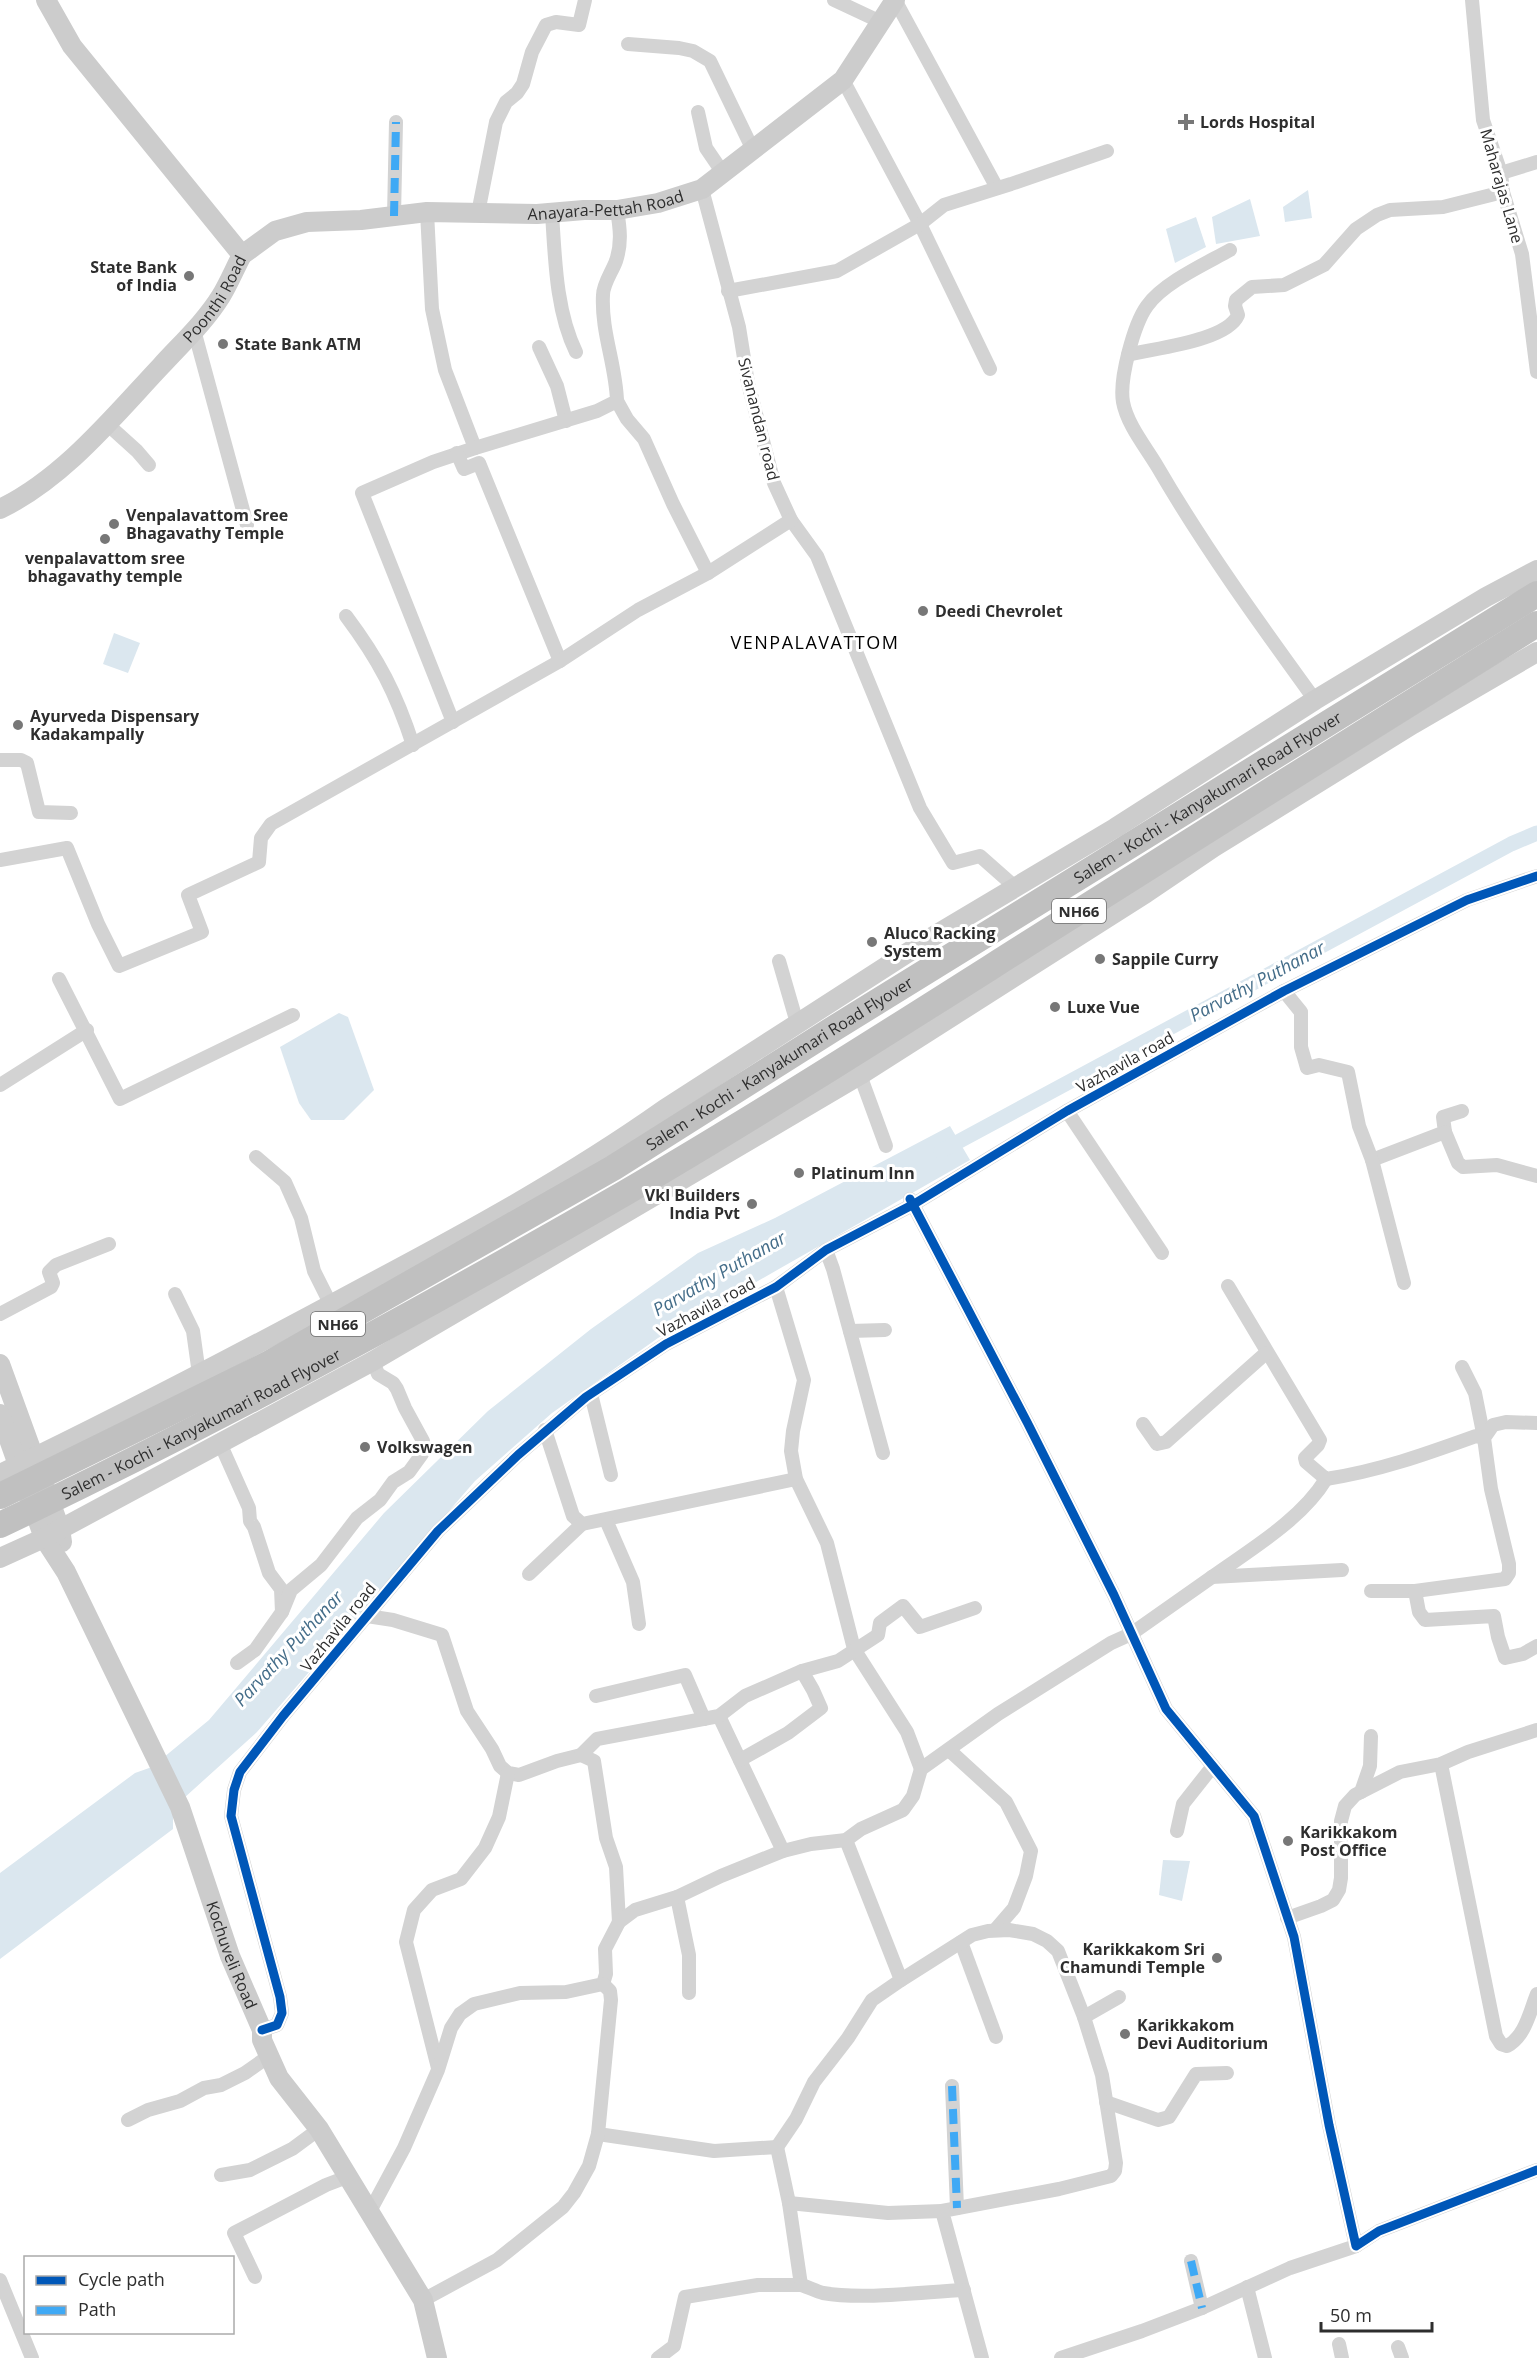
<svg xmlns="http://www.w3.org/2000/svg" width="1537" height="2358" viewBox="0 0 1537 2358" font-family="'Open Sans',sans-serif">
	<rect width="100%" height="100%" fill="#fff"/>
	<g fill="#dbe7ef">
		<path d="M 1308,190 L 1312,218 L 1285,222 L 1283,207 Z"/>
		<path d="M 1250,199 L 1260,236 L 1216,244 L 1212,217 Z"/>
		<path d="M 1196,217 L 1206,247 L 1175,263 L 1166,229 Z"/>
		<path d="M 114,633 L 140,643 L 128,673 L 103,664 Z"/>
		<path d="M 339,1013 L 348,1017 L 374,1090 L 344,1120 L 311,1120 L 299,1103 L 280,1047 Z"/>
		<path d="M 950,1126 L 970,1160 L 658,1338 L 552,1413 L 475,1481 L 257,1732 L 173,1808 L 173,1829 L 0,1959 L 0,1873 L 135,1773 L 152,1767 L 209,1720 L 384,1513 L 488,1411 L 591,1329 L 698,1253 L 775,1218 Z"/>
		<path d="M 1163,1860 L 1190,1861 L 1182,1901 L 1159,1895 Z"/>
	</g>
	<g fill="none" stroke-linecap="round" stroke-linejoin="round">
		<path stroke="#dbe7ef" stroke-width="15" d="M 941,1151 L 1511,844 L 1537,833"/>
		<g stroke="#d3d3d3" stroke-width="14">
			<path d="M 834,0 L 881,22"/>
			<path d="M 895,0 L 997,188"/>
			<path d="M 1472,0 L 1483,120 L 1501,173 L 1503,192 L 1522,254 L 1537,372"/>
			<path d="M 628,44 L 679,48 L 693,51 L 710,61 L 753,150"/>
			<path d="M 843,80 L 920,224 L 990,369"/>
			<path d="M 698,112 L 706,148 L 723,173"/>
			<path d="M 1501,173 L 1537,162"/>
			<path d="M 702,189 L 739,327 L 748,383 L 774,483 L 791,520 L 817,556 L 920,808 L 953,863 L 980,856 L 1014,886"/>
			<path d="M 427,212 L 432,309 L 445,370 L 475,448 L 433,462 L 362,493 L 453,722"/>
			<path d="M 478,213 L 496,122 L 506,102 L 517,93 L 523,84 L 532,52 L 546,25 L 556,22 L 579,25 L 585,0"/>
			<path d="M 552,213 C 555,259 556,311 576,352"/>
			<path d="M 394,216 L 396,122"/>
			<path d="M 1230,250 C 1205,264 1163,283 1147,306 C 1134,324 1119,379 1123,402 C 1127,424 1145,446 1157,466 C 1204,547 1260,624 1315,700"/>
			<path d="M 728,291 L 837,271 L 920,224 L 944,205 L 1011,184 L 1107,151"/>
			<path d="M 194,330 L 247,525"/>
			<path d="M 539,347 L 557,386 L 566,421"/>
			<path d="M 1128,355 C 1155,348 1227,341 1238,315 L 1235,306 L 1236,300 L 1252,287 L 1284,285 L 1324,265 L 1356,229 L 1377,215 L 1390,210 L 1443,207 L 1503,192"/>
			<path d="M 617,401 L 627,419 L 644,439 L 673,504 L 708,573"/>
			<path d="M 106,423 L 137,451 L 149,465"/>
			<path d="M 475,448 L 597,411 L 617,401 C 616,365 601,332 603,295 C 603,284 612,272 616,261 C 622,243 620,228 617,210"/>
			<path d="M 457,453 L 464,469 L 479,463 L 560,661"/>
			<path d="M 346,616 C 379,660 396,693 413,745"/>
			<path d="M 0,760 L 21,760 L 27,763 L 39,812 L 71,813"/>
			<path d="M 0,860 L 67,848 L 98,924 L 119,966 L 202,932 L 188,895 L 259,862 L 261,838 L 271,824 L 560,661 L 638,610 L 708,573 L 791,520"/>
			<path d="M 779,961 L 797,1023"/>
			<path d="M 59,979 L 120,1099 L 293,1015"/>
			<path d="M 1284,991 L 1301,1012 L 1301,1047 L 1307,1068 L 1319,1065 L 1348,1072 L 1359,1126 L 1372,1160 L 1445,1132 L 1443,1117 L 1462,1111"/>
			<path d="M 860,1075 L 886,1146"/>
			<path d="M 0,1085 L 87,1030"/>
			<path d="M 1067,1111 L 1162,1253"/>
			<path d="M 1445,1132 L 1458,1163 L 1463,1167 L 1497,1165 L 1537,1176"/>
			<path d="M 256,1157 L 285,1182 L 301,1218 L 314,1271 L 331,1305"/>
			<path d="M 1372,1160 L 1404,1283"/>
			<path d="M 910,1199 L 1027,1422 L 1114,1595 L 1166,1709 L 1254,1816 L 1294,1937 L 1329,2125 L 1356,2246 L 1379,2231 L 1537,2170"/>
			<path d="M 826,1250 L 833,1269 L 883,1453"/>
			<path d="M 1228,1286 L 1320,1440 L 1318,1445 L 1305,1458 L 1306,1462 L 1326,1479 C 1379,1471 1426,1454 1476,1436 L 1484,1438 L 1475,1393 L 1462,1367"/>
			<path d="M 776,1287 L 804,1380 L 793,1431 L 791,1451 L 796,1479 L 827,1543 L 854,1649 L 907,1732 L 921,1769"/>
			<path d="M 175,1294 L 193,1331 L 199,1374"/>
			<path d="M 0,1314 L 51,1287 L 53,1283 L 49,1272 L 56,1265 L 109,1244"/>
			<path d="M 850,1331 L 885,1330"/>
			<path d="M 591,1394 L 611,1475"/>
			<path d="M 1143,1424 L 1157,1444 L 1166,1442 L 1266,1353"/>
			<path d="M 545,1430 L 573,1516 L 582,1524 L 796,1479"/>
			<path d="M 220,1443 L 249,1508 L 250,1521 L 254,1527 L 269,1573 L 281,1589 L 282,1612 L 255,1650 L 237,1663"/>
			<path d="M 606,1520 L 633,1582 L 639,1624"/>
			<path d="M 529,1574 L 582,1524"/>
			<path d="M 1212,1577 C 1251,1549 1301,1520 1326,1479"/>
			<path d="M 1371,1591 L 1415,1591 L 1505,1579 L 1509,1573 L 1509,1564 L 1491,1489 L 1484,1438 L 1493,1425 L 1506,1422 L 1537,1423"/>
			<path d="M 1415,1591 L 1419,1612 L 1425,1620 L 1494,1616 L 1498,1637 L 1505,1658 L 1523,1654 L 1537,1646"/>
			<path d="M 282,1612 L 291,1590 L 321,1565 L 357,1518 L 380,1500 L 393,1482 L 409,1472 L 422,1454 L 423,1441 L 405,1408 L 397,1389 L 393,1383 L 378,1374 L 373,1361"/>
			<path d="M 367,1616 L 393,1620 L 442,1635 L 467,1711 L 492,1749 L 500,1766 L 508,1773 L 519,1775 L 557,1761 L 581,1755 L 594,1761 L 606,1838 L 616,1867 L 619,1922"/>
			<path d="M 596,1696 L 685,1675 L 704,1719"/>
			<path d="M 719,1716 L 783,1851"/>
			<path d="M 949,1750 L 1006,1802 L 1031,1851 L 1026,1876 L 1014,1908 L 995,1930"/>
			<path d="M 581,1755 L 597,1739 L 719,1716 L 745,1696 L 802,1671 L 838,1661 L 878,1635 L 880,1623 L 903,1606 L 920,1627 L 975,1608"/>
			<path d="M 740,1760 L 788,1733 L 821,1708 L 813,1690 L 802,1671"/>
			<path d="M 1441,1764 L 1496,2036 L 1501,2044 L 1507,2046 C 1525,2037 1530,2011 1537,1994"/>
			<path d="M 1361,1792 L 1370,1766 L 1371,1736"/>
			<path d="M 1177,1831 L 1183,1804 L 1213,1766"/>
			<path d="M 677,1897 L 689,1955 L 689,1993"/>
			<path d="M 1287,1918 L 1321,1906 L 1333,1900 L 1339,1890 L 1341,1878 L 1341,1821 L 1345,1806 L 1355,1795 L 1400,1772 L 1441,1764 L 1468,1752 L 1537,1730"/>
			<path d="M 961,1942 L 996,2037"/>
			<path d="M 901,1980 L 972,1935 L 988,1931 L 1009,1930 L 1033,1934 L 1047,1941 L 1058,1951 L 1084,2017 L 1102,2075 L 1116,2163 L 1115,2171 L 1111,2176 L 1059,2189 L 942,2211 L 982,2358"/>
			<path d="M 1084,2017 L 1119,1997"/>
			<path d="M 262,2030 L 277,2025 L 282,2013 L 280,1997 L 231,1816 L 234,1790 L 240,1772 L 283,1716 L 438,1531 L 518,1455 L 586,1397 L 666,1344 L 776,1287 L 826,1250 L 914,1204 L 1067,1111 L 1284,991 L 1467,900 L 1537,876"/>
			<path d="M 438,2068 L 406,1942 L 414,1910 L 432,1890 L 461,1879 L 485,1848 L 499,1817 L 508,1773"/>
			<path d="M 952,2086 L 957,2208"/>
			<path d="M 1106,2102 L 1158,2120 L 1169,2117 L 1196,2074 L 1227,2073"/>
			<path d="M 128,2120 L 148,2110 L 180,2101 L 204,2088 L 221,2085 L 245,2073 L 269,2056"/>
			<path d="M 598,2134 L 714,2151 L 777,2147 L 789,2203 L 801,2285 L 758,2285 L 685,2297 L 674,2346 L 658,2358"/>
			<path d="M 777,2147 L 796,2119 L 814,2082 L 848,2038 L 872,2000 L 901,1980 L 846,1840"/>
			<path d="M 221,2175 L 250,2170 L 292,2149 L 319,2129"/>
			<path d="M 789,2203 L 888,2213 L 942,2211"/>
			<path d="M 369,2213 L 404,2148 L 438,2070 L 451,2028 L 460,2014 L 474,2004 L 520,1993 L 566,1992 L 603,1984 L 606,1974 L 605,1949 L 619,1922 L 635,1910 L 677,1897 L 721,1876 L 783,1851 L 811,1844 L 846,1840 L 861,1829 L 903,1810 L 913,1796 L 921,1769 L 998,1714 L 1111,1643 L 1131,1634 L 1212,1577 L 1342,1570"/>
			<path d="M 1191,2261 L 1202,2308"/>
			<path d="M 255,2277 L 234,2233 L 326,2185 L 347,2177"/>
			<path d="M 0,2280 L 32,2358"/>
			<path d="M 801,2285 C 808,2287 816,2291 823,2293 C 862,2300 923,2292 964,2290"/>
			<path d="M 1247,2287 L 1265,2358"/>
			<path d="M 423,2300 L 497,2260 L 563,2207 L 574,2193 L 589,2166 L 598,2134 L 611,2000 L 610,1991 L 603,1984"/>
			<path d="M 1339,2344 L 1342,2358"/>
			<path d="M 1398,2347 L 1402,2358"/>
			<path d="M 1061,2358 L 1142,2331 L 1202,2308 L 1290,2268 L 1356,2246"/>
		</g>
		<g stroke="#ccc" stroke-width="20">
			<path id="s1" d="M 242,255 L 275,231 L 307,222 L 361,220 L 427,212 L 537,214 L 584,210 L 617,210 L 658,203 L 702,189 L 843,80 L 895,0"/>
			<path id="s2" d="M 0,509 C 64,478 113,417 161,366 C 181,344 205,322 221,296 C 229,283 235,268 242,255 L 72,46 L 46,0"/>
			<path d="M 0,1364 L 60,1529 L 62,1542"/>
			<path id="s3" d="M 0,1414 L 44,1538 L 66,1572 L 180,1807 L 230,1956 L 262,2030 L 262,2040 L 279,2078 L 319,2129 L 423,2300 L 437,2358"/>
			<path d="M 0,1474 C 121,1416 241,1353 360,1289 C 464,1234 569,1177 665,1109 L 932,937 L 1115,828 L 1315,700 L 1486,597 L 1537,570"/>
			<path d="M 0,1558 L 44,1538 L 373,1361 L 860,1075 L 1146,893 L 1214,847 L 1413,724 L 1537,652"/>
		</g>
		<g stroke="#c0c0c0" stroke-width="26">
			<path id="s4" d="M 0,1496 L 268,1364 L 613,1168 L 833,1029 L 1537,594"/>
			<path id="s5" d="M 0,1525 C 213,1424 421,1311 625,1193 C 772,1107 915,1015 1059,924 C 1218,823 1377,724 1537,624"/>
		</g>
		<g stroke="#3fa9f5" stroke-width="8" stroke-dasharray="15 8" stroke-linecap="butt">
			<path d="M 394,216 L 396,122"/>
			<path d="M 952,2086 L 957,2208"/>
			<path d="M 1191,2261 L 1202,2308"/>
		</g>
		<g stroke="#fff" stroke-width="13">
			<g id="cycleway">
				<path d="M 910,1199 L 1027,1422 L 1114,1595 L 1166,1709 L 1254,1816 L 1294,1937 L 1329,2125 L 1356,2246 L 1379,2231 L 1537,2170"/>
				<path d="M 262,2030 L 277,2025 L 282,2013 L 280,1997 L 231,1816 L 234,1790 L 240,1772 L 283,1716 L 438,1531 L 518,1455 L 586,1397 L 666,1344 L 776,1287 L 826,1250 L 914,1204 L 1067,1111 L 1284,991 L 1467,900 L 1537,876"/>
			</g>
		</g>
		<use href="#cycleway" stroke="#0057b8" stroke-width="9"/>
	</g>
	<g fill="#777" stroke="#fff" stroke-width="2">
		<path d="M1183 113h6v6h6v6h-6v6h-6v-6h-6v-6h6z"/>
		<circle cx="189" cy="276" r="6"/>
		<circle cx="223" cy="344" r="6"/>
		<circle cx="114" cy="524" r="6"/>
		<circle cx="105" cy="539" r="6"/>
		<circle cx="923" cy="611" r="6"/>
		<circle cx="18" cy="725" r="6"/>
		<circle cx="872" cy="942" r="6"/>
		<circle cx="1100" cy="959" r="6"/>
		<circle cx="1055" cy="1007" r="6"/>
		<circle cx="799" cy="1173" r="6"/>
		<circle cx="752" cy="1204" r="6"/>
		<circle cx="365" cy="1447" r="6"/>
		<circle cx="1288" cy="1841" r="6"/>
		<circle cx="1217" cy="1958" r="6"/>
		<circle cx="1125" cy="2034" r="6"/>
	</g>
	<g text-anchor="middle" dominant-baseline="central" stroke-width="6" stroke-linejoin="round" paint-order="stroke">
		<g fill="#fff" stroke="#6d6d6d" stroke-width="1.5">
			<rect x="1052" y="899" width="54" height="24" rx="4.5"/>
			<rect x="311" y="1312" width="54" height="24" rx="4.5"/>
		</g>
		<g font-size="15" font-weight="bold" fill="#2e2e2e">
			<text x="1079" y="911">NH66</text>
			<text x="338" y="1324">NH66</text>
		</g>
		<g font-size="16" font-weight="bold" fill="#2e2e2e" stroke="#fff" text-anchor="start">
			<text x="1200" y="122">Lords Hospital</text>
			<text x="177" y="267" text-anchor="end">State Bank<tspan x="177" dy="18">of India</tspan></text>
			<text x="235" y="344">State Bank ATM</text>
			<text x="126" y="515">Venpalavattom Sree<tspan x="126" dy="18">Bhagavathy Temple</tspan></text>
			<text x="105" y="558" text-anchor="middle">venpalavattom sree<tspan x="105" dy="18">bhagavathy temple</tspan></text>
			<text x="935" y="611">Deedi Chevrolet</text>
			<text x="30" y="716">Ayurveda Dispensary<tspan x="30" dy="18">Kadakampally</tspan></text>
			<text x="884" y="933">Aluco Racking<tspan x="884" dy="18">System</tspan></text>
			<text x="1112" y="959">Sappile Curry</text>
			<text x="1067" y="1007">Luxe Vue</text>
			<text x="811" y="1173">Platinum Inn</text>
			<text x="740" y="1195" text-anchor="end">Vkl Builders<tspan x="740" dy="18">India Pvt</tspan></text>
			<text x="377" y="1447">Volkswagen</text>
			<text x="1300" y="1832">Karikkakom<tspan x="1300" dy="18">Post Office</tspan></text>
			<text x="1205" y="1949" text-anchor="end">Karikkakom Sri<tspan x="1205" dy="18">Chamundi Temple</tspan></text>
			<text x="1137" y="2025">Karikkakom<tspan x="1137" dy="18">Devi Auditorium</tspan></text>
		</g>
		<g font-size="16" fill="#2e2e2e" stroke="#fff">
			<text transform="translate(1502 186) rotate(74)">Maharajas Lane</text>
			<text stroke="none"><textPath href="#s1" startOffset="374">Anayara-Pettah Road</textPath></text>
			<text stroke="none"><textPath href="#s2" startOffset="303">Poonthi Road</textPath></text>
			<text transform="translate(759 419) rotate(76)">Sivanandan road</text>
			<text stroke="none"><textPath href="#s4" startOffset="1396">Salem - Kochi - Kanyakumari Road Flyover</textPath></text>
			<text transform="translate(1125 1062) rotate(-29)">Vazhavila road</text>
			<text stroke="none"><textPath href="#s4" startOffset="892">Salem - Kochi - Kanyakumari Road Flyover</textPath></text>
			<text transform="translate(706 1307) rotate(-28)">Vazhavila road</text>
			<text stroke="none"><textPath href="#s5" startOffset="225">Salem - Kochi - Kanyakumari Road Flyover</textPath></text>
			<text transform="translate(338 1627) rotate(-51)">Vazhavila road</text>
			<text stroke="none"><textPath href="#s3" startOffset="590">Kochuveli Road</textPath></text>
		</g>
		<g font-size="18" letter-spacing="1.5" fill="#000" stroke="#fff">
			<text x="815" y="642">VENPALAVATTOM</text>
		</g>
		<g font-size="18" font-style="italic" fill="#446d89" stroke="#fff">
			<text transform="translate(1257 981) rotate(-28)">Parvathy Puthanar</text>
			<text transform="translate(719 1273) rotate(-30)">Parvathy Puthanar</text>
			<text transform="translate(288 1648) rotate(-47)">Parvathy Puthanar</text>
		</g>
	</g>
	<rect x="24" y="2256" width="210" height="78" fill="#ffffff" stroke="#ababab" stroke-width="1.5"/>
	<rect x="36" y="2276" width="30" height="9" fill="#0057b8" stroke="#ababab" stroke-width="1.5"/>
	<text x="78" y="2286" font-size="18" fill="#2e2e2e">Cycle path</text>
	<rect x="36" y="2306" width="30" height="9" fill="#3fa9f5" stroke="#ababab" stroke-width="1.5"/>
	<text x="78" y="2316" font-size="18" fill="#2e2e2e">Path</text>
	<path d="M1321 2322v9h111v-9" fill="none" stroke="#2e2e2e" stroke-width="3"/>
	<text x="1330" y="2322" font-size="18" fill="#2e2e2e" stroke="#ffffff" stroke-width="4.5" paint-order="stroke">50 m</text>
</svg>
